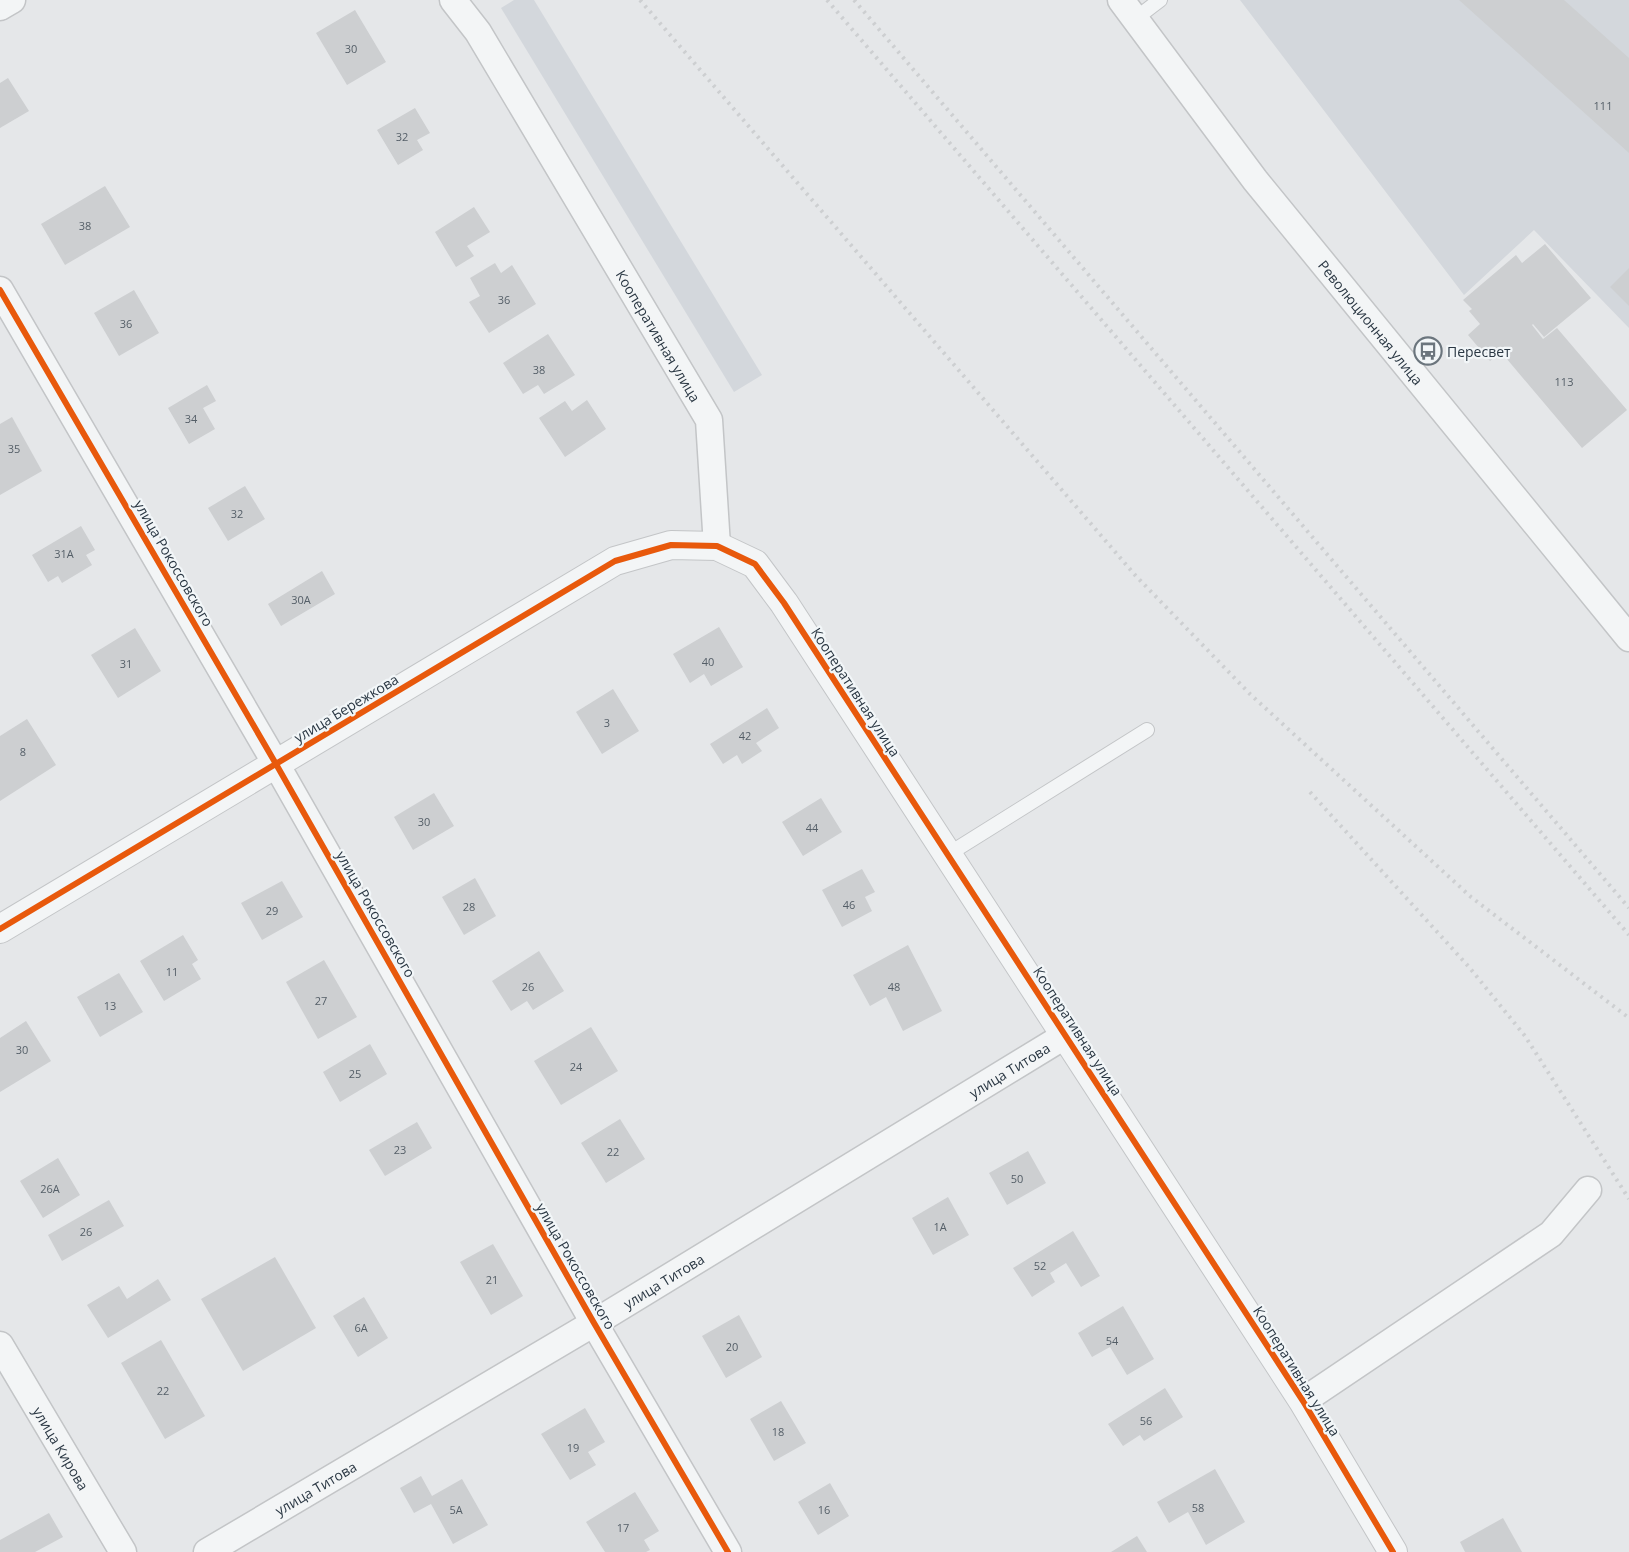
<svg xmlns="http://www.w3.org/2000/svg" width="1629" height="1552" viewBox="0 0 1629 1552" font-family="'Open Sans',sans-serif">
	<rect width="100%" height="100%" fill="#e5e7e9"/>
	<g fill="#d3d7dc">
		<path d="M 514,0 L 534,0 L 762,375 L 734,392 L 501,8 Z"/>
		<path d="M 1240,0 L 1629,0 L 1629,328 L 1534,230 L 1464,295 Z"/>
	</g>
	<g fill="#cdcfd1">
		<path d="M 1459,0 L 1564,0 L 1629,58 L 1629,153 Z"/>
		<path d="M 355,10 L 386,62 L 347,85 L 316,33 Z"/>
		<path d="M 8,78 L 29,111 L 0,128 L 0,83 Z"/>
		<path d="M 415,108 L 430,133 L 417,140 L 423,150 L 398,165 L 377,130 Z"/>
		<path d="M 105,186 L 130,227 L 65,265 L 41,224 Z"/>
		<path d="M 474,207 L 490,232 L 467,246 L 474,256 L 456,267 L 435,232 Z"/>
		<path d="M 1545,244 L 1591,298 L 1544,337 L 1533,324 L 1532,325 L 1543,339 L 1557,328 L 1627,410 L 1582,448 L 1501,352 L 1490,361 L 1468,335 L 1480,324 L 1469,311 L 1472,309 L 1463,300 L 1516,255 L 1522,263 Z"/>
		<path d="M 495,263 L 501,273 L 512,265 L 536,304 L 489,333 L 469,302 L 480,296 L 470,278 Z"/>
		<path d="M 1629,268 L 1629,306 L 1610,287 Z"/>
		<path d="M 134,290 L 159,333 L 119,356 L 94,313 Z"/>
		<path d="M 548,334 L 575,375 L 544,394 L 538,385 L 523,394 L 503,363 Z"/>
		<path d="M 207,385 L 216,401 L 203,408 L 215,429 L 189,444 L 168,408 Z"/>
		<path d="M 587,400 L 606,429 L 565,457 L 539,418 L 565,401 L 572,411 Z"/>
		<path d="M 12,417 L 42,471 L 0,495 L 0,424 Z"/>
		<path d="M 245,486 L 265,519 L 228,541 L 208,508 Z"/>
		<path d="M 81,526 L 95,550 L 86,555 L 92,565 L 62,583 L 58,576 L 48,582 L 32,555 Z"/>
		<path d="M 322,571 L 335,594 L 281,626 L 268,604 Z"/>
		<path d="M 719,627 L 743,667 L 711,686 L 704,674 L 690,683 L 673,654 Z"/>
		<path d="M 135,628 L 161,671 L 118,698 L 91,655 Z"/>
		<path d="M 613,689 L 639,731 L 602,754 L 576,712 Z"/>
		<path d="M 767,708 L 779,728 L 756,743 L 762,751 L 742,764 L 737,755 L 723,764 L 710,744 Z"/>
		<path d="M 27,719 L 56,765 L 0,801 L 0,736 Z"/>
		<path d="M 434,793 L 454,826 L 413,850 L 394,817 Z"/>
		<path d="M 821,798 L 842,832 L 803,856 L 782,822 Z"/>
		<path d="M 862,869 L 875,892 L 865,897 L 872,911 L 842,927 L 822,890 Z"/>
		<path d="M 475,878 L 496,916 L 464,935 L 442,897 Z"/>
		<path d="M 282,881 L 303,917 L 262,940 L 241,903 Z"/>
		<path d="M 183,935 L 198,960 L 192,964 L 201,979 L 164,1001 L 140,961 Z"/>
		<path d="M 908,945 L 942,1011 L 903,1031 L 886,997 L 870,1006 L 853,975 Z"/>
		<path d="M 539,951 L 564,991 L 533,1010 L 527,1001 L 511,1011 L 492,981 Z"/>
		<path d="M 324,960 L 357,1017 L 318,1039 L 286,982 Z"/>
		<path d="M 119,973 L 143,1012 L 100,1037 L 77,997 Z"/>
		<path d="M 26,1021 L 51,1061 L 0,1092 L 0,1038 Z"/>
		<path d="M 591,1027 L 618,1071 L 561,1105 L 534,1061 Z"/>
		<path d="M 370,1044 L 387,1074 L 340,1102 L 323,1072 Z"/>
		<path d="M 620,1119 L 645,1159 L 606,1183 L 581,1143 Z"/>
		<path d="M 417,1122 L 432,1148 L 385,1176 L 369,1150 Z"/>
		<path d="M 1028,1151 L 1046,1183 L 1007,1205 L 989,1173 Z"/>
		<path d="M 58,1158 L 80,1195 L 43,1218 L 20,1181 Z"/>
		<path d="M 948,1197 L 969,1235 L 933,1255 L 912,1218 Z"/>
		<path d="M 109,1200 L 124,1226 L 62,1261 L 48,1235 Z"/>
		<path d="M 1073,1231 L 1100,1276 L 1081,1287 L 1066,1263 L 1050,1273 L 1055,1282 L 1032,1297 L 1013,1268 Z"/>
		<path d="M 493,1244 L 523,1296 L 491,1315 L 460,1262 Z"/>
		<path d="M 275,1257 L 316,1328 L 243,1371 L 201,1299 Z"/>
		<path d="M 158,1279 L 171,1300 L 108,1338 L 87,1305 L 119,1286 L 127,1299 Z"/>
		<path d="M 364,1297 L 388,1338 L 358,1357 L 333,1316 Z"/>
		<path d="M 1123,1306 L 1154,1359 L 1127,1375 L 1110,1347 L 1092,1357 L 1078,1333 Z"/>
		<path d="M 739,1315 L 762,1357 L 726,1378 L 702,1336 Z"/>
		<path d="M 161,1340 L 205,1416 L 165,1439 L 121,1363 Z"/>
		<path d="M 1165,1388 L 1183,1417 L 1144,1441 L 1140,1435 L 1123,1446 L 1108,1424 Z"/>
		<path d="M 781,1401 L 806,1443 L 774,1461 L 750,1419 Z"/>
		<path d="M 585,1408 L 605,1442 L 588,1452 L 596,1465 L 570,1480 L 541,1434 Z"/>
		<path d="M 1215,1469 L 1245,1522 L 1206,1545 L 1188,1512 L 1169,1523 L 1157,1502 Z"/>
		<path d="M 421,1476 L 432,1496 L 462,1479 L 488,1525 L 453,1544 L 431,1504 L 414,1513 L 400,1488 Z"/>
		<path d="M 830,1483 L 849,1516 L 818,1535 L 798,1502 Z"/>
		<path d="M 635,1492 L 659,1531 L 644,1540 L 650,1550 L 646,1552 L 605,1552 L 586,1522 Z"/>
		<path d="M 49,1513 L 63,1537 L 35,1552 L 0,1552 L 0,1540 Z"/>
		<path d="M 1503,1518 L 1522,1552 L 1465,1552 L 1460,1542 Z"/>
		<path d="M 1137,1536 L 1147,1552 L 1111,1552 Z"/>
	</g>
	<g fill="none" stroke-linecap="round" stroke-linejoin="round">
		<g stroke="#c3c5c7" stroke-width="16">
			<g id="service">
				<path d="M 1135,19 L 1160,0"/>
				<path d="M 947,855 L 1147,730"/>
			</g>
		</g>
		<g stroke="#c3c5c7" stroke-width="29">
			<g id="minor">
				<path id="s1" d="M 453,0 L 478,32 L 709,420 L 717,546"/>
				<path id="s2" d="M 1121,0 L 1255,180 L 1629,638"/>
				<path d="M 0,7 L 12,0"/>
				<path d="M 0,290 L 276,764 L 594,1323 L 728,1552"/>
				<path id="s3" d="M 0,1345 L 123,1552"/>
				<path d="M 1303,1401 L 1551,1234 L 1588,1190"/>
				<path id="s4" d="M 207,1552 L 594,1323 L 1066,1035"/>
			</g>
		</g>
		<g stroke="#c3c5c7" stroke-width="30">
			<path id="tertiary" d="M 0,929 L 615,561 L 671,545 L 717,546 L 755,564 L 784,603 L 1303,1401 L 1393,1552"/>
		</g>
		<use href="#service" stroke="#f3f5f6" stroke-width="14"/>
		<use href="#minor" stroke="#f3f5f6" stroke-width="26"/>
		<use href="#tertiary" stroke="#f3f5f6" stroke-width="28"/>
		<g stroke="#cdcfd1" stroke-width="4" stroke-dasharray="2.5 5" stroke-linecap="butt">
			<path d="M 640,0 L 1135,575 L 1250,694 L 1471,897 L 1629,1018"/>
			<path d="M 827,0 L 1629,935"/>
			<path d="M 854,0 L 1629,908"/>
			<path d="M 1310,792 L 1469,967 L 1525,1036 L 1629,1199"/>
		</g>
		<g stroke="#f2f6f8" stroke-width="9">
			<g id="cycleway">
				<path d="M 0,290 L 276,764 L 594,1323 L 728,1552"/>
				<path d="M 0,929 L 615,561 L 671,545 L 717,546 L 755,564 L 784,603 L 1303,1401 L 1393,1552"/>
			</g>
		</g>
		<use href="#cycleway" stroke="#e8590c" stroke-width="6"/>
	</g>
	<defs>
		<g id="bus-ring" transform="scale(1.4375)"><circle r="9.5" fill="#f2f6f8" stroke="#6b757d" stroke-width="1.5"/><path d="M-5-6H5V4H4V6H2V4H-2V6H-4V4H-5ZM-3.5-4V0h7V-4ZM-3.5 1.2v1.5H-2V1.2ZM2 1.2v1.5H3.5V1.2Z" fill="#6b757d"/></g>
	</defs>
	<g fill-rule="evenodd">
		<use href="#bus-ring" x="1428" y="351"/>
	</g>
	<g text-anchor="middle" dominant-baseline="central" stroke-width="4.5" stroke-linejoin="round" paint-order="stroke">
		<g font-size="11" fill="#545e67">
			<text x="351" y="48">30</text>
			<text x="1603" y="105">111</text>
			<text x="402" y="136">32</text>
			<text x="85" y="225">38</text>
			<text x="504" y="299">36</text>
			<text x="126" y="323">36</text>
			<text x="539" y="369">38</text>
			<text x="1564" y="381">113</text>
			<text x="191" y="418">34</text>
			<text x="14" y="448">35</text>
			<text x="237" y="513">32</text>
			<text x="64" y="553">31А</text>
			<text x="301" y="599">30А</text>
			<text x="708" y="661">40</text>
			<text x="126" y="663">31</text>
			<text x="607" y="722">3</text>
			<text x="745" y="735">42</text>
			<text x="23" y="751">8</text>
			<text x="424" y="821">30</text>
			<text x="812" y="827">44</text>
			<text x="849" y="904">46</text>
			<text x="469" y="906">28</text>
			<text x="272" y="910">29</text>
			<text x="172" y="971">11</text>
			<text x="528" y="986">26</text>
			<text x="894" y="986">48</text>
			<text x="321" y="1000">27</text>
			<text x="110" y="1005">13</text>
			<text x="22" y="1049">30</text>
			<text x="576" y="1066">24</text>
			<text x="355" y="1073">25</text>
			<text x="400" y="1149">23</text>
			<text x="613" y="1151">22</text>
			<text x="1017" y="1178">50</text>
			<text x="50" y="1188">26А</text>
			<text x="940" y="1226">1А</text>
			<text x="86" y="1231">26</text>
			<text x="1040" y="1265">52</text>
			<text x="492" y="1279">21</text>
			<text x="361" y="1327">6А</text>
			<text x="1112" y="1340">54</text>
			<text x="732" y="1346">20</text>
			<text x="163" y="1390">22</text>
			<text x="1146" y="1420">56</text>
			<text x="778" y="1431">18</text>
			<text x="573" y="1447">19</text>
			<text x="1198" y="1507">58</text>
			<text x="456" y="1509">5А</text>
			<text x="824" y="1509">16</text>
			<text x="623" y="1527">17</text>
		</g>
		<g font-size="14" fill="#2a3743" stroke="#f2f6f8">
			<text stroke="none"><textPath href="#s2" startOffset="408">Революционная улица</textPath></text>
			<text stroke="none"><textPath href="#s1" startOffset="394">Кооперативная улица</textPath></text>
			<text transform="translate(174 563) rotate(60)">улица Рокоссовского</text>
			<text transform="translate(856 692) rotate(57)">Кооперативная улица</text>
			<text transform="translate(346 708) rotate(-31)">улица Бережкова</text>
			<text transform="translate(376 914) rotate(60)">улица Рокоссовского</text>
			<text transform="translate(1078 1031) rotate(57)">Кооперативная улица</text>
			<text stroke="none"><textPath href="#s4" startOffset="936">улица Титова</textPath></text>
			<text transform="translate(576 1266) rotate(60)">улица Рокоссовского</text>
			<text stroke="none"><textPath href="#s4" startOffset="531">улица Титова</textPath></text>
			<text transform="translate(1297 1371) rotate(58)">Кооперативная улица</text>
			<text stroke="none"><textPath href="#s3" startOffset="120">улица Кирова</textPath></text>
			<text stroke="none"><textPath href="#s4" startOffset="126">улица Титова</textPath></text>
		</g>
		<g font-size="14" fill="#2a3743" stroke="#f2f6f8" text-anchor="start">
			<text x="1447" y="351">Пересвет</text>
		</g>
	</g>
</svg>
